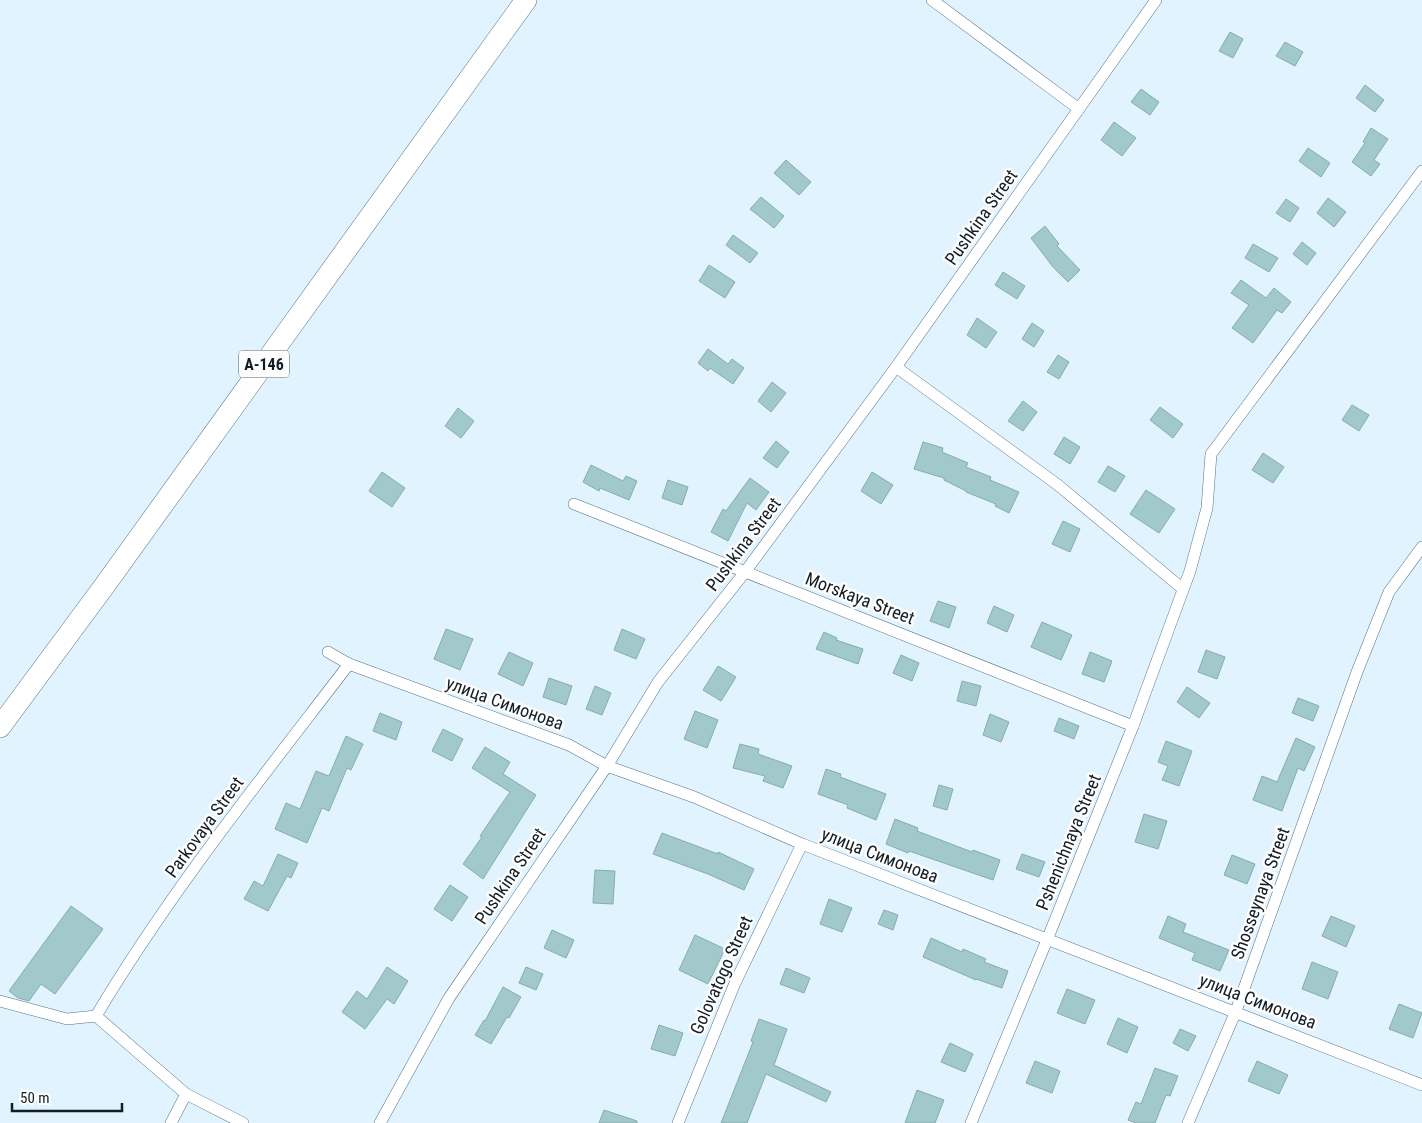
<svg xmlns="http://www.w3.org/2000/svg" width="1422" height="1123" viewBox="0 0 1422 1123" font-family="'Roboto Condensed',sans-serif">
	<rect width="100%" height="100%" fill="#e1f3ff"/>
	<g fill="#a1c9cb" stroke="#85acae">
		<path d="M 1230,32 L 1243,39 L 1233,58 L 1219,51 Z"/>
		<path d="M 1285,42 L 1303,52 L 1295,66 L 1276,56 Z"/>
		<path d="M 1365,85 L 1384,100 L 1375,112 L 1356,98 Z"/>
		<path d="M 1141,89 L 1159,102 L 1150,115 L 1131,102 Z"/>
		<path d="M 1114,122 L 1136,138 L 1122,156 L 1101,140 Z"/>
		<path d="M 1371,128 L 1388,139 L 1374,160 L 1380,164 L 1371,176 L 1352,162 L 1365,143 L 1363,142 Z"/>
		<path d="M 1308,148 L 1330,163 L 1321,177 L 1299,161 Z"/>
		<path d="M 786,160 L 811,182 L 799,195 L 774,173 Z"/>
		<path d="M 761,197 L 784,216 L 774,228 L 750,209 Z"/>
		<path d="M 1328,198 L 1346,212 L 1334,227 L 1317,213 Z"/>
		<path d="M 1286,199 L 1299,208 L 1290,222 L 1276,213 Z"/>
		<path d="M 1045,226 L 1059,244 L 1057,246 L 1080,270 L 1068,282 L 1053,267 L 1031,238 Z"/>
		<path d="M 733,235 L 758,253 L 750,263 L 726,245 Z"/>
		<path d="M 1302,242 L 1316,253 L 1307,265 L 1293,254 Z"/>
		<path d="M 1253,244 L 1278,258 L 1269,272 L 1245,258 Z"/>
		<path d="M 709,265 L 735,282 L 725,298 L 699,281 Z"/>
		<path d="M 1003,272 L 1025,286 L 1017,299 L 995,285 Z"/>
		<path d="M 1241,280 L 1266,298 L 1274,288 L 1291,302 L 1282,313 L 1277,310 L 1253,343 L 1232,328 L 1249,305 L 1231,293 Z"/>
		<path d="M 977,318 L 997,332 L 986,348 L 967,335 Z"/>
		<path d="M 1032,323 L 1044,331 L 1034,347 L 1022,339 Z"/>
		<path d="M 708,349 L 728,364 L 732,359 L 744,368 L 733,384 L 710,368 L 708,371 L 698,363 Z"/>
		<path d="M 1058,355 L 1069,362 L 1059,379 L 1047,372 Z"/>
		<path d="M 772,382 L 786,393 L 771,412 L 758,401 Z"/>
		<path d="M 1023,401 L 1037,412 L 1023,431 L 1008,421 Z"/>
		<path d="M 1352,405 L 1369,415 L 1359,431 L 1342,420 Z"/>
		<path d="M 1160,407 L 1183,424 L 1173,438 L 1150,420 Z"/>
		<path d="M 458,408 L 474,421 L 461,438 L 445,426 Z"/>
		<path d="M 1064,437 L 1080,447 L 1070,464 L 1054,454 Z"/>
		<path d="M 776,441 L 789,452 L 777,468 L 763,458 Z"/>
		<path d="M 923,442 L 943,448 L 942,452 L 968,463 L 966,467 L 991,477 L 990,480 L 1019,492 L 1009,513 L 995,506 L 996,504 L 966,492 L 966,491 L 944,480 L 944,478 L 914,469 Z"/>
		<path d="M 1263,453 L 1284,467 L 1273,483 L 1252,470 Z"/>
		<path d="M 591,465 L 623,481 L 626,476 L 637,481 L 629,500 L 600,488 L 599,491 L 583,482 Z"/>
		<path d="M 1108,466 L 1125,476 L 1115,492 L 1098,482 Z"/>
		<path d="M 382,472 L 405,488 L 392,507 L 369,491 Z"/>
		<path d="M 872,472 L 893,485 L 881,504 L 861,491 Z"/>
		<path d="M 750,478 L 769,492 L 756,510 L 747,503 L 728,541 L 711,532 L 723,509 L 726,511 Z"/>
		<path d="M 668,480 L 688,487 L 682,505 L 662,498 Z"/>
		<path d="M 1146,490 L 1175,509 L 1159,533 L 1130,514 Z"/>
		<path d="M 1063,521 L 1080,529 L 1070,552 L 1052,544 Z"/>
		<path d="M 938,601 L 956,607 L 949,628 L 930,621 Z"/>
		<path d="M 994,606 L 1014,615 L 1007,632 L 987,623 Z"/>
		<path d="M 1042,622 L 1072,635 L 1061,660 L 1031,647 Z"/>
		<path d="M 446,629 L 473,639 L 460,670 L 434,659 Z"/>
		<path d="M 622,629 L 645,639 L 636,659 L 614,650 Z"/>
		<path d="M 824,632 L 837,638 L 836,640 L 863,649 L 858,664 L 816,649 Z"/>
		<path d="M 1206,650 L 1225,657 L 1217,679 L 1198,672 Z"/>
		<path d="M 509,652 L 533,663 L 523,686 L 498,674 Z"/>
		<path d="M 1090,652 L 1112,661 L 1104,682 L 1082,674 Z"/>
		<path d="M 901,655 L 919,663 L 912,681 L 893,673 Z"/>
		<path d="M 718,666 L 736,677 L 721,701 L 703,690 Z"/>
		<path d="M 549,678 L 572,686 L 566,705 L 543,697 Z"/>
		<path d="M 962,681 L 981,686 L 976,706 L 957,701 Z"/>
		<path d="M 595,686 L 611,693 L 602,715 L 586,709 Z"/>
		<path d="M 1187,687 L 1210,703 L 1199,718 L 1177,702 Z"/>
		<path d="M 1298,698 L 1319,706 L 1313,721 L 1292,713 Z"/>
		<path d="M 695,711 L 718,720 L 707,748 L 684,739 Z"/>
		<path d="M 380,713 L 402,722 L 396,740 L 373,731 Z"/>
		<path d="M 990,714 L 1009,722 L 1001,742 L 983,735 Z"/>
		<path d="M 1059,718 L 1079,726 L 1074,739 L 1054,731 Z"/>
		<path d="M 443,729 L 463,739 L 452,761 L 432,751 Z"/>
		<path d="M 346,736 L 363,744 L 351,770 L 347,768 L 329,811 L 322,808 L 307,843 L 275,829 L 286,803 L 300,809 L 316,771 L 329,776 Z"/>
		<path d="M 1296,738 L 1315,747 L 1304,771 L 1298,768 L 1282,811 L 1253,800 L 1262,776 L 1277,782 Z"/>
		<path d="M 1166,741 L 1192,751 L 1179,786 L 1162,780 L 1168,766 L 1158,762 Z"/>
		<path d="M 740,744 L 759,749 L 758,754 L 792,766 L 783,788 L 763,781 L 765,776 L 733,768 Z"/>
		<path d="M 485,747 L 510,762 L 503,774 L 536,795 L 483,879 L 463,864 L 482,837 L 480,836 L 494,815 L 510,792 L 472,768 Z"/>
		<path d="M 826,769 L 841,774 L 840,777 L 886,794 L 876,820 L 847,808 L 848,805 L 818,794 Z"/>
		<path d="M 939,785 L 953,789 L 947,810 L 933,806 Z"/>
		<path d="M 1144,814 L 1167,821 L 1158,849 L 1135,842 Z"/>
		<path d="M 895,819 L 918,828 L 917,831 L 972,852 L 973,850 L 1000,860 L 993,880 L 909,851 L 908,853 L 886,844 Z"/>
		<path d="M 662,833 L 718,854 L 718,852 L 754,869 L 744,890 L 708,874 L 653,854 Z"/>
		<path d="M 278,854 L 298,863 L 291,878 L 287,876 L 268,911 L 244,899 L 254,881 L 263,886 Z"/>
		<path d="M 1022,854 L 1045,862 L 1039,877 L 1016,869 Z"/>
		<path d="M 1232,855 L 1255,864 L 1247,884 L 1224,875 Z"/>
		<path d="M 595,870 L 615,871 L 613,904 L 593,903 Z"/>
		<path d="M 450,885 L 468,897 L 452,921 L 434,909 Z"/>
		<path d="M 829,899 L 852,908 L 842,932 L 820,924 Z"/>
		<path d="M 71,906 L 103,929 L 55,994 L 41,984 L 29,1001 L 18,998 L 9,991 Z"/>
		<path d="M 884,910 L 898,915 L 893,930 L 878,924 Z"/>
		<path d="M 1168,916 L 1186,924 L 1183,932 L 1229,950 L 1220,971 L 1192,960 L 1195,953 L 1159,938 Z"/>
		<path d="M 1331,916 L 1355,926 L 1346,947 L 1322,936 Z"/>
		<path d="M 552,930 L 574,940 L 566,958 L 544,948 Z"/>
		<path d="M 695,935 L 725,949 L 708,984 L 679,970 Z"/>
		<path d="M 931,938 L 962,952 L 963,949 L 986,959 L 984,962 L 1008,971 L 1002,988 L 976,979 L 976,980 L 923,957 Z"/>
		<path d="M 1312,962 L 1338,972 L 1328,999 L 1302,989 Z"/>
		<path d="M 387,967 L 408,981 L 394,1004 L 387,999 L 365,1029 L 342,1012 L 357,991 L 367,999 Z"/>
		<path d="M 526,967 L 543,974 L 536,990 L 519,983 Z"/>
		<path d="M 786,968 L 810,978 L 804,993 L 780,984 Z"/>
		<path d="M 503,987 L 521,997 L 509,1018 L 507,1017 L 491,1044 L 475,1035 L 484,1020 L 485,1021 Z"/>
		<path d="M 1067,989 L 1095,1000 L 1085,1024 L 1057,1013 Z"/>
		<path d="M 1399,1004 L 1422,1013 L 1413,1038 L 1389,1029 Z"/>
		<path d="M 1118,1018 L 1138,1027 L 1127,1053 L 1107,1044 Z"/>
		<path d="M 759,1019 L 787,1029 L 774,1065 L 831,1092 L 826,1102 L 766,1074 L 747,1123 L 721,1123 L 753,1042 L 751,1041 Z"/>
		<path d="M 659,1025 L 683,1033 L 675,1056 L 651,1049 Z"/>
		<path d="M 1180,1029 L 1196,1036 L 1188,1051 L 1173,1043 Z"/>
		<path d="M 950,1043 L 973,1054 L 965,1072 L 941,1062 Z"/>
		<path d="M 1035,1061 L 1060,1071 L 1052,1093 L 1026,1083 Z"/>
		<path d="M 1257,1061 L 1288,1075 L 1279,1094 L 1248,1081 Z"/>
		<path d="M 1155,1068 L 1178,1076 L 1170,1096 L 1166,1095 L 1155,1123 L 1136,1123 L 1128,1120 L 1136,1102 L 1141,1104 Z"/>
		<path d="M 917,1090 L 944,1100 L 935,1123 L 905,1123 Z"/>
		<path d="M 604,1110 L 637,1121 L 637,1123 L 599,1123 Z"/>
	</g>
	<g fill="none" stroke-linecap="round" stroke-linejoin="round">
		<g stroke="#567283" stroke-width="12">
			<g id="street">
				<path d="M 932,0 L 1079,109"/>
				<path d="M 896,367 L 1058,485 L 1183,589"/>
				<path d="M 574,504 L 1133,726"/>
				<path d="M 328,652 L 349,664 L 569,745 L 607,766 L 694,797 L 802,844 L 1422,1085"/>
				<path d="M 0,1001 L 67,1019 L 96,1016 L 186,1094 L 243,1123"/>
				<path d="M 96,1016 C 170,892 261,779 349,664"/>
				<path d="M 171,1123 L 186,1094"/>
				<path d="M 380,1123 L 449,998 L 607,766 L 658,682 L 745,572 L 896,367 L 1156,0"/>
				<path d="M 678,1123 L 735,983 L 802,844"/>
				<path d="M 971,1123 L 1047,940 L 1133,726 L 1190,571 L 1207,508 L 1211,454 L 1422,171"/>
				<path d="M 1188,1123 L 1236,1011 L 1357,672 L 1389,592 L 1422,547"/>
			</g>
		</g>
		<g stroke="#567283" stroke-width="22">
			<path id="highway" d="M 0,727 L 105,585 L 526,0"/>
		</g>
		<use href="#street" stroke="#fff" stroke-width="11"/>
		<use href="#highway" stroke="#fff" stroke-width="21"/>
	</g>
	<g text-anchor="middle" dominant-baseline="central" stroke-width="5" stroke-linejoin="round" paint-order="stroke">
		<rect fill="#fdfdfd" stroke="#586065" stroke-width="1" x="239" y="350.5" width="50" height="27" rx="4"/>
		<g font-size="16" font-weight="bold" fill="#121d24">
			<text x="264" y="364">А-146</text>
		</g>
		<g font-size="18" fill="#121d24" stroke="#fdfdfd">
			<text transform="translate(981 217) rotate(-55)">Pushkina Street</text>
			<text transform="translate(743 544) rotate(-53)">Pushkina Street</text>
			<text transform="translate(860 598) rotate(21)">Morskaya Street</text>
			<text transform="translate(505 703) rotate(20)">улица Симонова</text>
			<text transform="translate(204 827) rotate(-54)">Parkovaya Street</text>
			<text transform="translate(1068 842) rotate(-68)">Pshenichnaya Street</text>
			<text transform="translate(880 855) rotate(21)">улица Симонова</text>
			<text transform="translate(510 876) rotate(-56)">Pushkina Street</text>
			<text transform="translate(1260 893) rotate(-70)">Shosseynaya Street</text>
			<text transform="translate(721 975) rotate(-66)">Golovatogo Street</text>
			<text transform="translate(1258 1001) rotate(21)">улица Симонова</text>
		</g>
	</g>
	<path d="M12 1103v8h110v-8" fill="none" stroke="#121d24" stroke-width="2.5"/>
	<text x="20" y="1103" font-size="15" fill="#121d24" stroke="#fdfdfd" stroke-width="4" paint-order="stroke">50 m</text>
</svg>
